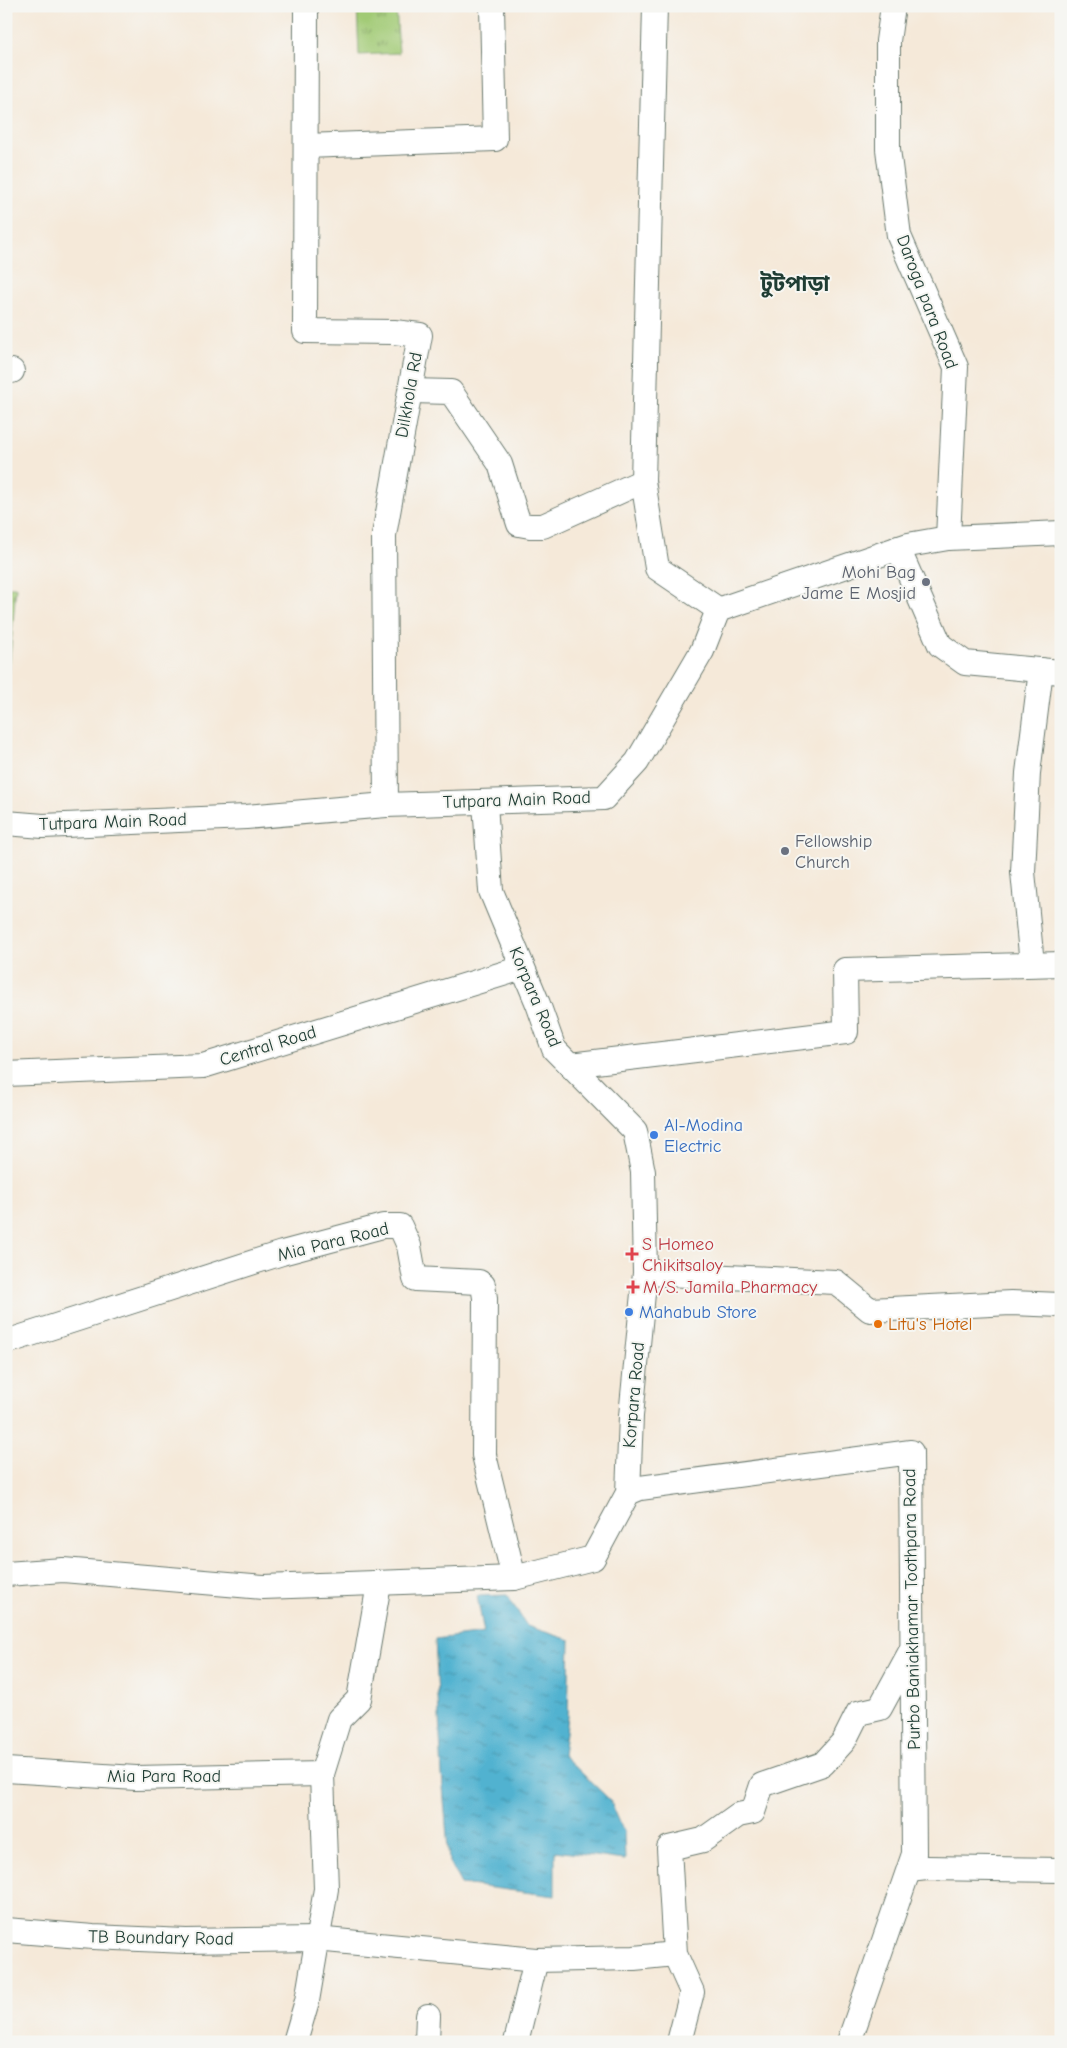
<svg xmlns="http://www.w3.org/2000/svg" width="1067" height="2048" viewBox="0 0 1067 2048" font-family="'Comic Neue','Noto Sans Bengali',sans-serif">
	<defs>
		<pattern id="cemetery-stones" width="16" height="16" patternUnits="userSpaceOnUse" patternTransform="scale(1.25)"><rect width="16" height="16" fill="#a1ca75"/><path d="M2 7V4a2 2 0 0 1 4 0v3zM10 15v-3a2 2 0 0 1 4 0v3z" fill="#83a561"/></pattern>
		<pattern id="park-tufts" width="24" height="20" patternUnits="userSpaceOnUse" patternTransform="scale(1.25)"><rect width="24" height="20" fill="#a1ca75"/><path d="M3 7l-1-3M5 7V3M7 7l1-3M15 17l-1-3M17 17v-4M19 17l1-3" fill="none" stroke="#83a561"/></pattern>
		<pattern id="water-ripples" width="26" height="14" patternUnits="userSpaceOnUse" patternTransform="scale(1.25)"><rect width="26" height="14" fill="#51b2d0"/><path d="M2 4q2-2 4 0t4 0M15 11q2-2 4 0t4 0" fill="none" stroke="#4392aa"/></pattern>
	</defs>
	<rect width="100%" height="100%" fill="#f6f6f2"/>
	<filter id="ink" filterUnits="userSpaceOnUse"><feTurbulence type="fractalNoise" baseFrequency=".02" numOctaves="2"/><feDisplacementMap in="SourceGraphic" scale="10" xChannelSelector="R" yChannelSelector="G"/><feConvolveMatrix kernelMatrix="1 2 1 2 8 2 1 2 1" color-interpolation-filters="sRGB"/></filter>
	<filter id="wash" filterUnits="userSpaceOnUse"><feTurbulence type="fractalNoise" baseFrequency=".0096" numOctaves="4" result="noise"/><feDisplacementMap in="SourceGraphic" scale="20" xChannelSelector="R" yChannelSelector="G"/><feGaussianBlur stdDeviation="1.12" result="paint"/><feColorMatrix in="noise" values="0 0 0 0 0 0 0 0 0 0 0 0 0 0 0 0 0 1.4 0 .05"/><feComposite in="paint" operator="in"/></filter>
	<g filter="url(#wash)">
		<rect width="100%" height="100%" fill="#f5e9d9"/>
		<path fill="url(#cemetery-stones)" stroke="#608454" d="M 6,587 L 16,587 L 6,705 Z"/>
		<path fill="url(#park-tufts)" stroke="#608454" d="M 357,6 L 396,6 L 399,53 L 359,55 Z"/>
		<path fill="url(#water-ripples)" stroke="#387882" d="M 507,1595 L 527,1626 L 570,1640 L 568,1717 L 563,1755 L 610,1800 L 624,1832 L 625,1860 L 555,1851 L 555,1896 L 461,1884 L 449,1862 L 442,1774 L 435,1639 L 484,1633 L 477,1596 Z"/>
	</g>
	<g filter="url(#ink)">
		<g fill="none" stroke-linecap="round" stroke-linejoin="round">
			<g stroke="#6a796e" stroke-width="26">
				<g id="minor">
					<path d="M 306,6 L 305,331 L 394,332 L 420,335 L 384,535 L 386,805"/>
					<path d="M 655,6 L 643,481 L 657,568 L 719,610"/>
					<path d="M 893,6 L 888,41 L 888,149 L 899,236 L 956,367 L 948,538"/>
					<path d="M 306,146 L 495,139 L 492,6"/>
					<path d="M 6,370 L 12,371"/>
					<path d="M 411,391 L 451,392 L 500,464 L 519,524 L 530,526 L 543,526 L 643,481"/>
					<path d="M 898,548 L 940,645 L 965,663 L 1061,672"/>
					<path d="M 485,803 L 491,891 L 538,1004 L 554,1049 L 635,1131 L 643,1172 L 645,1273 L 631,1416 L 628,1493"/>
					<path d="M 6,823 L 43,826 L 246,817 L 386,805 L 604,798 L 637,762 L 702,651 L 718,610 L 908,545 L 948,538 L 1061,533"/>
					<path d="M 1032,964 L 1023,872 L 1028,773 L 1041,670"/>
					<path d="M 570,1065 L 846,1032 L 845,970 L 1061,964"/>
					<path d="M 6,1074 L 203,1066 L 522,968"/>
					<path d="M 645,1273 L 836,1282 L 870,1310 L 1011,1303 L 1061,1305"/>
					<path d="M 6,1342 L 282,1253 L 383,1226 L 400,1226 L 409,1246 L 415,1279 L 479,1282 L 483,1285 L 485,1298 L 484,1455 L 514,1578"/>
					<path d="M 6,1574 L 63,1570 L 263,1587 L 514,1578 L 593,1558 L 628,1493 L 640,1488 L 911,1452 L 914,1854 L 849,2042"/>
					<path d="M 6,1770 L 136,1778 L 322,1774"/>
					<path d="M 909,1870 L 927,1868 L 1061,1870"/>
					<path d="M 6,1930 L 93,1937 L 186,1941 L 316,1939 L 536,1960 L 634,1958 L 675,1954"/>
					<path d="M 295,2042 L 307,2001 L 326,1889 L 322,1774 L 339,1719 L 359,1699 L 379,1584"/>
					<path d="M 427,2042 L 428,2016"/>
					<path d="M 516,2042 L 536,1960"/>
					<path d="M 679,2042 L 692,1992 L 675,1954 L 669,1848 L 703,1840 L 738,1815 L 753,1812 L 762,1785 L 823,1764 L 844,1741 L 858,1713 L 880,1708 L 912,1649"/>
				</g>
			</g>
			<use href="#minor" stroke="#fff" stroke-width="24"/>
		</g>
	</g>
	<g fill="#6b7280" stroke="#f6f6f2" stroke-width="2">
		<circle cx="926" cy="582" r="5"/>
		<circle cx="785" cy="851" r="5"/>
	</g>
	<g fill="#3f7fe0" stroke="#f6f6f2" stroke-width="2">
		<circle cx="654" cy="1135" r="5"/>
		<circle cx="629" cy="1312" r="5"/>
	</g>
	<g fill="#e0444e" stroke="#f6f6f2" stroke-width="2">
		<path d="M629.5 1246.5h5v5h5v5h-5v5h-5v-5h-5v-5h5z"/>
		<path d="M630.5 1279.5h5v5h5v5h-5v5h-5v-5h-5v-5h5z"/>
	</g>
	<circle fill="#e8710a" stroke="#f6f6f2" stroke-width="2" cx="878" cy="1324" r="5"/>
	<g text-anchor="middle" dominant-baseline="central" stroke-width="4" stroke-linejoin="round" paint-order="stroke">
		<g font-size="18" fill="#1f3d34" stroke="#f6f6f2">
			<text transform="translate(927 302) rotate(69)">Daroga para Road</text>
			<text transform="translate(409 395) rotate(-80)">Dilkhola Rd</text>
			<text transform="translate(517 800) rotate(-2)">Tutpara Main Road</text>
			<text transform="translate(113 822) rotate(-2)">Tutpara Main Road</text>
			<text transform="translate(535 997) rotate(67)">Korpara Road</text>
			<text transform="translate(268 1046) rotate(-17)">Central Road</text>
			<text transform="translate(333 1242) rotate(-14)">Mia Para Road</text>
			<text transform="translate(634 1395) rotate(-85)">Korpara Road</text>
			<text transform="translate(912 1609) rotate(-91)">Purbo Baniakhamar Toothpara Road</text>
			<text x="164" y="1776">Mia Para Road</text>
			<text transform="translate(161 1938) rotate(1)">TB Boundary Road</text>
		</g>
		<g font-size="18" fill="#5b616d" stroke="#f6f6f2" text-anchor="end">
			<text x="916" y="572">Mohi Bag<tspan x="916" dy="21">Jame E Mosjid</tspan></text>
			<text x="795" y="841" text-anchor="start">Fellowship<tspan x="795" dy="21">Church</tspan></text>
		</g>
		<g font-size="18" fill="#366cbe" stroke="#f6f6f2" text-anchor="start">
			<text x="664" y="1125">Al-Modina<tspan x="664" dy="21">Electric</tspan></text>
			<text x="639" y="1312">Mahabub Store</text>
		</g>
		<g font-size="18" fill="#be3a42" stroke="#f6f6f2" text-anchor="start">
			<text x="642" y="1244">S Homeo<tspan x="642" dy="21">Chikitsaloy</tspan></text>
			<text x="643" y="1287">M/S. Jamila Pharmacy</text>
		</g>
		<g font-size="18" fill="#c56008" stroke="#f6f6f2" text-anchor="start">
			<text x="888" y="1324">Litu's Hotel</text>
		</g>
		<g font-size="22" font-weight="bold" fill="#1f3d34" stroke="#f6f6f2">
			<text x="795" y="284">টুটপাড়া</text>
		</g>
	</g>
	<rect width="1067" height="2048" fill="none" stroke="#f6f6f2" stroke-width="25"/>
</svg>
